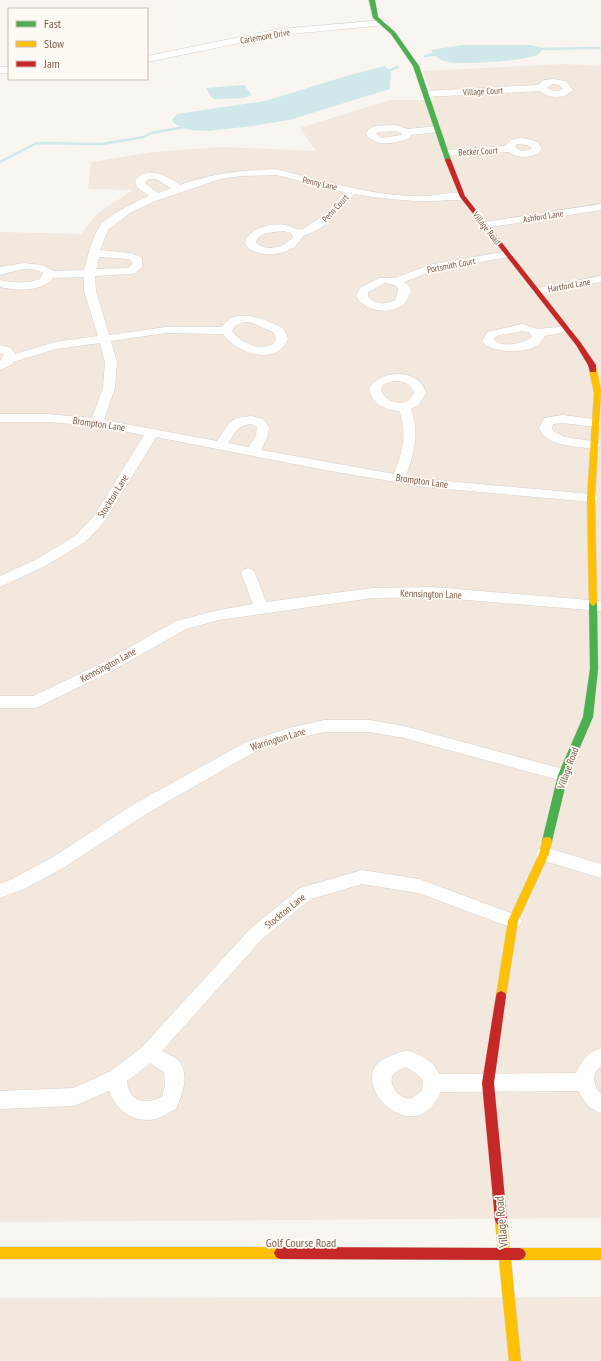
<svg xmlns="http://www.w3.org/2000/svg" width="601" height="1361" viewBox="0 0 601 1361" font-family="'PT Sans Narrow',sans-serif">
	<rect width="100%" height="100%" fill="#f9f5f0"/>
	<g fill="#f2e8de">
		<path d="M 564,64 L 601,66 L 601,1218 L 0,1222 L 0,232 L 81,234 L 98,213 L 133,190 L 88,189 L 91,162 L 154,152 L 222,147 L 316,151 L 300,128 L 390,100 L 434,100 L 423,71 Z"/>
		<path d="M 601,1297 L 601,1361 L 0,1361 L 0,1298 Z"/>
	</g>
	<g fill="#d0e8ea">
		<path d="M 461,45 L 530,45 L 540,47 L 542,50 C 540,52 539,54 537,55 C 524,61 463,65 448,62 C 440,60 434,56 431,50 Z"/>
		<path d="M 385,66 L 391,72 L 390,89 L 289,120 L 253,126 L 208,131 L 189,130 L 176,125 L 172,120 L 177,114 L 265,101 L 350,75 Z"/>
		<path d="M 244,85 L 252,95 L 244,98 L 215,99 L 212,98 L 206,88 Z"/>
	</g>
	<g fill="none" stroke-linecap="round" stroke-linejoin="round">
		<g stroke="#d0e8ea" stroke-width="2.5">
			<path d="M 537,49 L 601,48"/>
			<path d="M 425,56 L 438,54"/>
			<path d="M 386,72 L 398,67"/>
			<path d="M 0,162 L 37,143 L 102,144 L 144,137 L 151,133 L 185,127"/>
		</g>
		<g stroke="#d7d1cb" stroke-width="1">
			<g id="street">
				<path d="M 384,20 L 387,21 L 388,23 L 387,25 L 279,35 L 147,62 L 147,56 L 279,29 Z"/>
				<rect x="0" y="67" width="9" height="6"/>
				<path d="M 553,79 L 566,81 L 573,90 C 565,99 548,99 540,91 L 425,97 L 420,94 L 425,91 L 538,85 L 544,80 ZM 553,84 L 559,85 L 563,89 C 557,92 551,92 547,87 Z"/>
				<path d="M 395,125 L 408,129 L 437,126 L 442,129 L 437,132 L 411,135 L 408,139 C 394,143 376,148 366,134 C 370,123 385,126 395,125 ZM 394,131 L 402,133 L 401,135 L 382,138 L 376,134 L 378,132 Z"/>
				<path d="M 519,138 C 528,139 538,139 542,149 C 534,159 519,159 509,152 L 445,156 L 440,153 L 445,150 L 505,146 L 511,140 ZM 517,144 L 527,145 L 532,148 C 527,152 519,152 515,146 Z"/>
				<path d="M 276,169 C 326,181 377,198 429,196 C 437,195 462,190 467,196 C 463,201 456,200 450,200 C 417,203 386,199 354,194 C 343,207 333,220 319,229 C 314,232 309,233 305,235 C 301,237 298,245 293,248 C 280,256 255,258 245,244 C 247,228 271,223 285,225 C 291,226 297,231 303,229 L 324,215 L 344,192 L 276,175 L 241,176 L 220,179 L 153,202 L 130,213 L 108,230 L 100,250 L 131,253 L 141,257 L 142,259 L 142,267 L 135,273 L 131,274 L 95,276 L 96,291 L 109,335 L 166,327 L 222,327 C 233,310 254,316 270,322 C 273,324 278,325 281,327 C 285,329 286,335 288,338 C 286,342 285,346 281,349 C 264,363 234,350 223,334 L 166,333 L 111,341 L 117,362 L 115,388 L 104,420 L 217,441 L 230,422 L 237,418 L 251,416 L 263,419 L 269,427 L 268,435 L 261,450 L 394,474 C 402,452 408,433 399,411 C 385,410 370,402 369,388 C 382,369 419,368 426,393 L 419,404 L 411,409 C 420,433 414,452 406,476 L 425,479 L 591,494 L 596,495 L 598,498 L 596,501 L 591,502 L 425,487 L 325,470 L 156,437 L 105,521 L 85,542 L 45,566 L 0,587 L 0,576 L 35,560 L 75,536 L 95,515 L 144,435 L 97,426 L 47,422 L 0,422 L 0,414 L 47,414 L 92,418 L 103,388 L 105,362 L 100,343 L 56,349 L 13,362 L 11,365 L 0,370 L 0,361 L 4,355 L 0,353 L 0,345 L 11,348 L 15,354 L 55,342 L 98,336 L 84,291 L 84,277 L 53,278 C 42,292 16,291 0,287 L 0,280 C 14,283 27,284 40,279 L 43,273 C 28,264 15,272 0,275 L 0,267 L 24,263 L 42,265 L 54,271 L 84,270 C 88,256 91,241 98,229 C 104,217 137,201 149,196 L 137,187 L 135,181 C 147,165 167,176 180,185 C 213,173 241,170 276,169 ZM 148,179 L 156,179 L 171,188 L 158,193 L 146,184 L 145,182 ZM 284,231 L 291,233 L 293,237 C 284,248 267,252 256,243 C 257,232 275,232 284,231 ZM 99,257 L 129,259 L 133,263 L 128,268 L 96,269 ZM 244,322 L 250,322 L 273,332 L 276,338 L 274,343 C 260,352 241,343 232,331 L 235,326 ZM 393,381 C 403,381 411,383 414,393 L 408,401 C 397,406 382,400 381,388 L 384,384 ZM 251,424 L 257,427 L 256,435 L 249,447 L 228,443 C 235,433 238,425 251,424 Z"/>
				<path d="M 601,204 L 601,210 L 485,228 L 480,225 L 485,222 Z"/>
				<path d="M 508,251 L 512,252 L 513,254 L 512,256 L 432,271 L 404,282 L 408,285 L 411,291 C 409,295 407,302 403,305 C 390,315 364,312 356,296 L 360,288 L 379,278 L 395,278 L 429,265 ZM 385,283 C 399,285 401,287 395,300 C 385,305 377,305 368,297 L 368,292 Z"/>
				<path d="M 601,276 L 601,282 L 537,294 L 531,291 L 537,288 Z"/>
				<path d="M 522,324 L 538,329 L 567,326 L 571,327 L 573,329 L 571,331 L 544,336 C 540,355 493,356 482,341 L 487,332 ZM 522,331 L 529,332 L 532,337 C 522,344 504,348 494,340 L 496,336 Z"/>
				<path d="M 563,415 L 600,420 L 601,425 L 596,427 L 563,423 L 553,424 L 552,428 L 553,431 L 565,437 L 598,442 L 600,445 L 598,448 L 594,449 C 576,446 547,447 539,428 L 544,418 Z"/>
				<path d="M 248,568 L 253,570 L 255,573 L 266,602 L 372,588 L 431,587 L 601,601 L 601,611 L 431,597 L 372,598 L 219,620 L 186,629 L 112,671 L 40,706 L 35,708 L 0,708 L 0,696 L 33,696 L 102,663 L 176,621 L 219,610 L 253,604 L 241,573 L 243,570 Z"/>
				<path d="M 324,720 L 370,720 L 404,726 L 563,769 L 569,771 L 571,775 L 569,779 L 563,781 L 404,738 L 370,732 L 324,732 L 290,740 L 258,750 L 146,814 L 65,867 L 24,889 L 0,898 L 0,884 L 12,879 L 53,857 L 134,804 L 246,742 L 289,728 Z"/>
				<path d="M 544,847 L 601,864 L 601,878 L 538,859 L 536,854 L 538,849 Z"/>
				<path d="M 362,870 L 419,879 L 519,916 L 522,921 L 519,926 L 513,928 L 418,893 L 362,884 L 311,899 L 262,939 L 162,1051 C 167,1054 175,1057 179,1061 C 190,1074 182,1096 176,1109 C 169,1112 163,1117 156,1119 C 134,1124 116,1110 109,1091 L 74,1106 L 0,1109 L 0,1091 L 73,1088 L 111,1071 L 142,1047 L 250,929 L 300,888 ZM 150,1063 L 164,1072 L 165,1085 L 162,1097 C 146,1105 128,1102 127,1081 Z"/>
				<path d="M 601,1048 L 601,1066 L 595,1072 L 594,1080 L 596,1088 L 601,1094 L 601,1114 L 588,1106 L 578,1091 L 441,1092 C 412,1156 340,1075 388,1057 C 394,1055 403,1050 409,1051 C 422,1055 434,1061 439,1074 L 576,1073 C 582,1060 587,1053 601,1048 ZM 406,1067 L 417,1074 L 423,1080 L 422,1090 C 419,1093 416,1096 412,1098 C 399,1101 383,1080 397,1071 C 399,1069 403,1069 406,1067 Z"/>
			</g>
		</g>
		<g stroke="#d9d2cb" stroke-width="1">
			<g id="fast">
				<path d="M 369,0 L 375,0 L 378,17 L 395,32 L 419,66 L 451,160 L 450,161 L 445,160 L 413,66 L 391,34 L 373,18 Z"/>
				<path d="M 593,600 L 597,603 L 598,669 L 593,717 L 568,775 L 552,841 L 551,844 L 547,845 L 543,844 L 542,841 L 558,775 L 583,717 L 590,669 L 589,603 Z"/>
			</g>
		</g>
		<g stroke="#d9d2cb" stroke-width="1">
			<g id="slow">
				<path d="M 590,368 L 596,368 L 597,370 L 601,390 L 595,498 L 597,603 L 593,606 L 589,603 L 587,498 L 594,393 L 589,370 Z"/>
				<path d="M 547,837 L 551,838 L 552,841 L 549,854 L 518,921 L 506,996 L 505,999 L 501,1001 L 497,999 L 496,996 L 508,921 L 539,854 L 543,838 Z"/>
				<path d="M 501,1214 L 505,1216 L 507,1220 L 521,1361 L 509,1361 L 495,1220 L 497,1216 Z"/>
				<path d="M 0,1247 L 280,1247 L 284,1249 L 286,1253 L 284,1257 L 280,1259 L 0,1259 Z"/>
				<path d="M 520,1248 L 601,1248 L 601,1260 L 520,1260 L 516,1258 L 514,1254 L 516,1250 Z"/>
			</g>
		</g>
		<g stroke="#d9d2cb" stroke-width="1">
			<g id="jam">
				<path d="M 448,158 L 451,160 L 465,196 L 581,343 L 596,365 L 596,372 L 590,372 L 588,365 L 576,345 L 460,197 L 445,160 Z"/>
				<path d="M 501,991 L 505,993 L 506,996 L 494,1083 L 507,1220 L 505,1224 L 501,1226 L 497,1224 L 495,1220 L 482,1083 L 496,996 L 497,993 Z"/>
				<path d="M 280,1247 L 520,1248 L 524,1250 L 526,1254 L 524,1258 L 520,1260 L 280,1259 L 276,1257 L 274,1253 L 276,1249 Z"/>
			</g>
		</g>
		<use href="#street" fill="#fefefd" fill-rule="evenodd"/>
		<use href="#fast" fill="#4caf50" fill-rule="evenodd"/>
		<use href="#slow" fill="#ffc107" fill-rule="evenodd"/>
		<use href="#jam" fill="#c62828" fill-rule="evenodd"/>
	</g>
	<g text-anchor="middle" dominant-baseline="central" stroke-width="3.5" stroke-linejoin="round" paint-order="stroke">
		<g font-size="9" fill="#7a5c4d" stroke="#fffaf3">
			<text transform="translate(265 36) rotate(-10)">Carlemont Drive</text>
			<text transform="translate(483 91) rotate(-3)">Village Court</text>
			<text transform="translate(478 151) rotate(-3)">Becker Court</text>
			<text transform="translate(320 183) rotate(13)">Penny Lane</text>
			<text transform="translate(335 208) rotate(-47)">Penn Court</text>
			<text transform="translate(543 216) rotate(-9)">Ashford Lane</text>
			<text transform="translate(487 228) rotate(52)">Village Road</text>
			<text transform="translate(451 265) rotate(-11)">Portsmith Court</text>
			<text transform="translate(569 285) rotate(-10)">Hartford Lane</text>
		</g>
		<g font-size="10" fill="#7a5c4d" stroke="#fffaf3">
			<text transform="translate(99 424) rotate(8)">Brompton Lane</text>
			<text transform="translate(422 481) rotate(8)">Brompton Lane</text>
			<text transform="translate(113 496) rotate(-58)">Stockton Lane</text>
			<text transform="translate(431 594) rotate(2)">Kennsington Lane</text>
			<text transform="translate(108 665) rotate(-28)">Kennsington Lane</text>
			<text transform="translate(278 739) rotate(-17)">Warrington Lane</text>
			<text transform="translate(568 768) rotate(-70)">Village Road</text>
			<text transform="translate(285 911) rotate(-39)">Stockton Lane</text>
		</g>
		<g font-size="12" fill="#7a5c4d" stroke="#fffaf3">
			<text transform="translate(501 1222) rotate(-95)">Village Road</text>
			<text x="301" y="1242">Golf Course Road</text>
		</g>
	</g>
	<rect x="8" y="8" width="140" height="72" fill="#fffaf3" stroke="#cabbb1"/>
	<rect x="16" y="21" width="20" height="6" fill="#4caf50" stroke="#cabbb1"/>
	<text x="44" y="28" font-size="12" fill="#7a5c4d">Fast</text>
	<rect x="16" y="41" width="20" height="6" fill="#ffc107" stroke="#cabbb1"/>
	<text x="44" y="48" font-size="12" fill="#7a5c4d">Slow</text>
	<rect x="16" y="61" width="20" height="6" fill="#c62828" stroke="#cabbb1"/>
	<text x="44" y="68" font-size="12" fill="#7a5c4d">Jam</text>
</svg>
